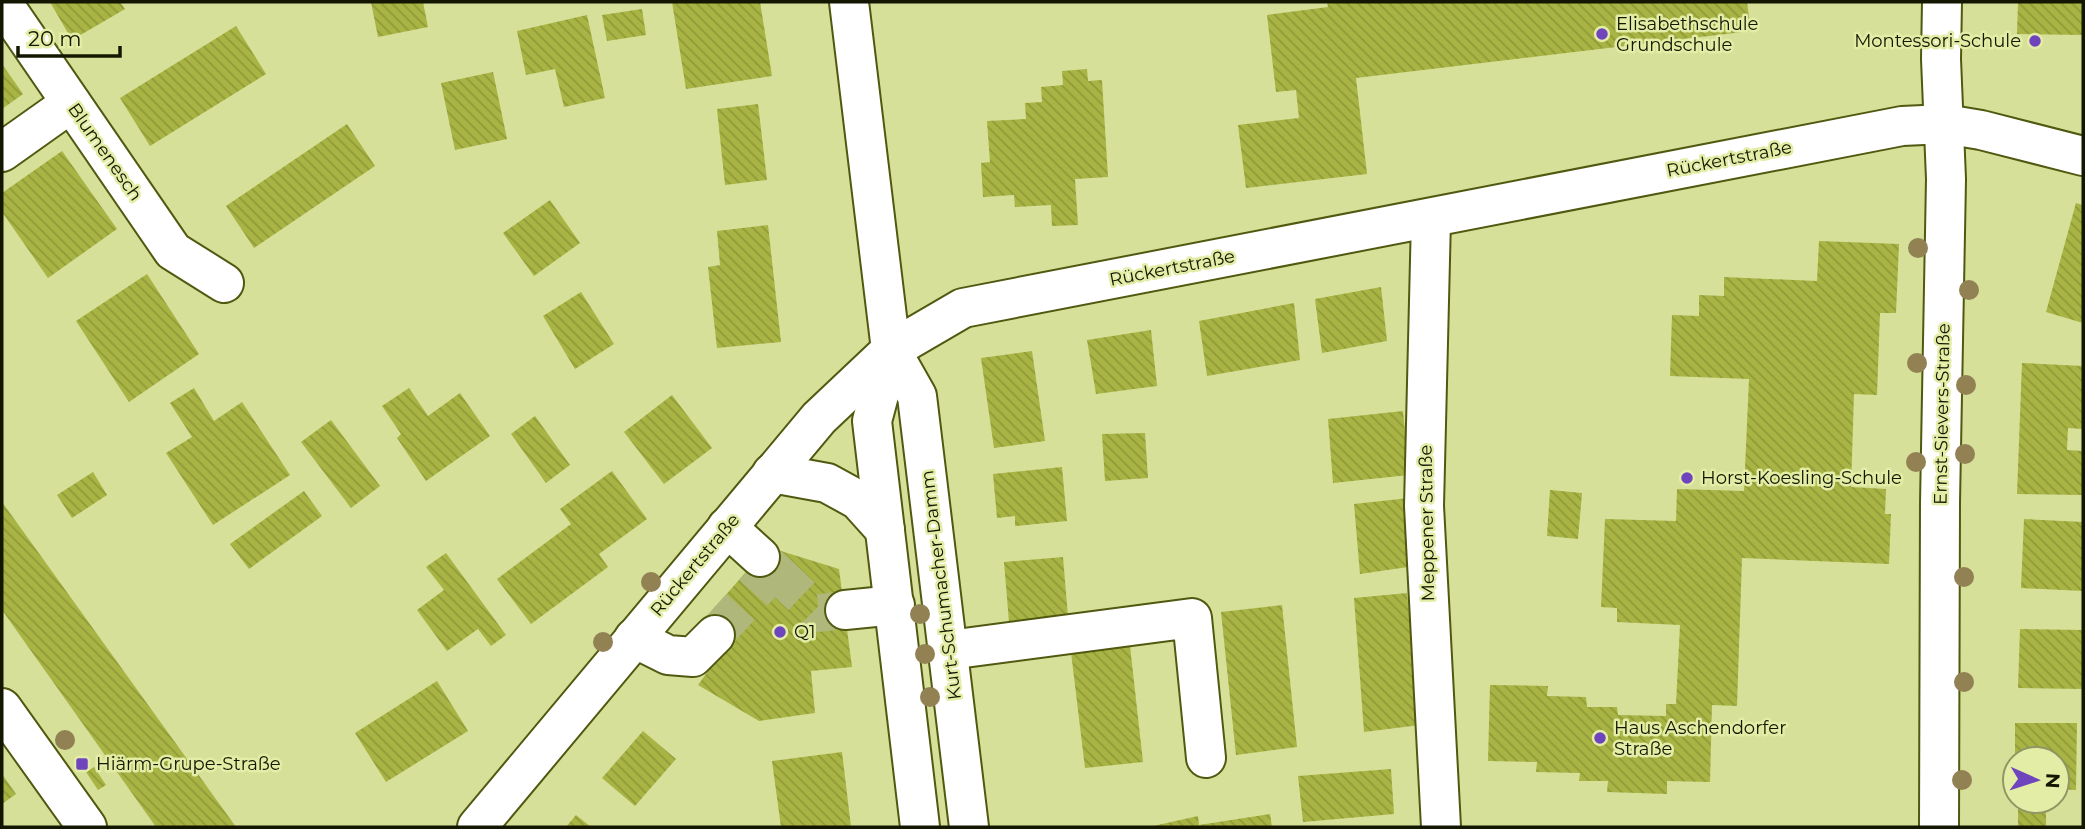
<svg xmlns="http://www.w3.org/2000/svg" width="2085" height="829" viewBox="0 0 2085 829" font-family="Montserrat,sans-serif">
	<defs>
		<pattern id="building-back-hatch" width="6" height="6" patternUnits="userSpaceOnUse" patternTransform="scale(1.75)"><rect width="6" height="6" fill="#a8b443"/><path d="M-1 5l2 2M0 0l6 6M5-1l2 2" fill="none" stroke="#909a39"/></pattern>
	</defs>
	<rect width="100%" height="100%" fill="#d6e099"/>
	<g fill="url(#building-back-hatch)">
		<path d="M 50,2 L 120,2 L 125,9 L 72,40 Z"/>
		<path d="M 371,2 L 423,2 L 428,27 L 378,37 Z"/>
		<path d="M 672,2 L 760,2 L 772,76 L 686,89 Z"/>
		<path d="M 1327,2 L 1747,2 L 1751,31 L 1356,78 L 1367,174 L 1246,188 L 1238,125 L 1299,118 L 1296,90 L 1276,92 L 1267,15 L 1328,7 Z"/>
		<path d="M 2018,2 L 2083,2 L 2083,35 L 2017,34 Z"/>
		<path d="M 642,9 L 646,35 L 607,41 L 602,15 Z"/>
		<path d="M 587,15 L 605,98 L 564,107 L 555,69 L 526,75 L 517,31 Z"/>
		<path d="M 236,26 L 266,74 L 150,146 L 120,98 Z"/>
		<path d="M 2,64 L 23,94 L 2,109 Z"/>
		<path d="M 1087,69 L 1088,81 L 1102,80 L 1108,177 L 1075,179 L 1078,225 L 1052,226 L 1051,205 L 1015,207 L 1014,195 L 983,197 L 981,163 L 990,162 L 987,121 L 1026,119 L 1025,103 L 1042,102 L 1041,87 L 1063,85 L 1062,71 Z"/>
		<path d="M 493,72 L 507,139 L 455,150 L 441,83 Z"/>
		<path d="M 758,104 L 767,180 L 725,185 L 717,109 Z"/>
		<path d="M 347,124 L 375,166 L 254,248 L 226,206 Z"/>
		<path d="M 62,151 L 117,229 L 48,278 L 2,212 L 2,193 Z"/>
		<path d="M 550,200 L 580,243 L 534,276 L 503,233 Z"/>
		<path d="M 2076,203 L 2083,205 L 2083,323 L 2046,312 Z"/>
		<path d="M 768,225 L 781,342 L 717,348 L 708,267 L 720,265 L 717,231 Z"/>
		<path d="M 1819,241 L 1899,244 L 1896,313 L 1880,313 L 1877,395 L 1854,394 L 1851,487 L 1886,489 L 1885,514 L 1891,514 L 1889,564 L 1742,558 L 1737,706 L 1712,705 L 1710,782 L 1667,781 L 1667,794 L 1607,792 L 1608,781 L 1579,781 L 1580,773 L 1536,772 L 1537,762 L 1488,761 L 1490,685 L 1548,686 L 1547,696 L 1586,697 L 1587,707 L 1617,707 L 1618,715 L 1666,716 L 1666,704 L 1676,704 L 1680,625 L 1617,622 L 1617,608 L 1601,607 L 1605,519 L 1676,521 L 1677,489 L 1744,491 L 1749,379 L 1670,376 L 1672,315 L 1699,316 L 1699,295 L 1724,296 L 1724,277 L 1817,281 Z"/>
		<path d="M 147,274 L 199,354 L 129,402 L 76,321 Z"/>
		<path d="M 1381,287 L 1387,341 L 1322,353 L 1315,299 Z"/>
		<path d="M 581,292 L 614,344 L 575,369 L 543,316 Z"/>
		<path d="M 1294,303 L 1300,360 L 1207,376 L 1199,321 Z"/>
		<path d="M 1151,330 L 1157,386 L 1096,394 L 1087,340 Z"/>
		<path d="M 1032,351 L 1045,441 L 994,448 L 981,358 Z"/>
		<path d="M 2022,363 L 2083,366 L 2083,429 L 2068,428 L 2067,450 L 2083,451 L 2083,495 L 2017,494 Z"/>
		<path d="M 194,388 L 214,421 L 242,402 L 290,475 L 213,525 L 166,453 L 192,437 L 170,403 Z"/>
		<path d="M 409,388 L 428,416 L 460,393 L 490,436 L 426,481 L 397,438 L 401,434 L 382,406 Z"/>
		<path d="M 672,395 L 712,448 L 664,484 L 624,432 Z"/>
		<path d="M 1403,411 L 1409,475 L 1333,483 L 1328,419 Z"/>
		<path d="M 535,416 L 570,465 L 546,483 L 511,434 Z"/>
		<path d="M 331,420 L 380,486 L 351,508 L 301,442 Z"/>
		<path d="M 1145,433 L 1148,478 L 1105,481 L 1102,434 Z"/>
		<path d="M 1062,467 L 1067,521 L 1015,526 L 1015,516 L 997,518 L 993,474 Z"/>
		<path d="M 612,471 L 647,519 L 599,554 L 608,567 L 531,624 L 497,579 L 571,524 L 560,509 Z"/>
		<path d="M 93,472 L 107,495 L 72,518 L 57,495 Z"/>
		<path d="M 1550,490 L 1582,493 L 1578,539 L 1547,536 Z"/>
		<path d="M 304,491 L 322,516 L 249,569 L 230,544 Z"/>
		<path d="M 1409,498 L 1415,566 L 1360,574 L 1354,504 Z"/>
		<path d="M 2,502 L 236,827 L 156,827 L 2,610 Z"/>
		<path d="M 2024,519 L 2083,522 L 2083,591 L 2021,588 Z"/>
		<path d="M 768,547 L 839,569 L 852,667 L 811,671 L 815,713 L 759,721 L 698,685 L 727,645 L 701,623 Z"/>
		<path d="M 446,553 L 506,635 L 491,646 L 478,629 L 447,651 L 417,610 L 444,590 L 426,567 Z"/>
		<path d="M 1063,557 L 1068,617 L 1009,622 L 1004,562 Z"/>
		<path d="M 1407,593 L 1420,725 L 1364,732 L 1354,598 Z"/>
		<path d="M 1282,605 L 1297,747 L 1236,755 L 1221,612 Z"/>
		<path d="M 2020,629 L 2083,630 L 2083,689 L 2018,688 Z"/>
		<path d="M 1129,637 L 1143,762 L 1085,768 L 1070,644 Z"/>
		<path d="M 437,681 L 468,731 L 386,782 L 355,733 Z"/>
		<path d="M 2015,723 L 2077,723 L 2076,790 L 2057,789 L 2057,759 L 2015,759 Z"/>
		<path d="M 643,731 L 676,759 L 635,806 L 602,778 Z"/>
		<path d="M 842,752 L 851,827 L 781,827 L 772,761 Z"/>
		<path d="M 94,767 L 106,785 L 98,790 L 86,772 Z"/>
		<path d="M 1391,769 L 1394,814 L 1303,822 L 1298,776 Z"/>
		<path d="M 2,774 L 16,794 L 2,804 Z"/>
		<rect x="2018" y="804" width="28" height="23"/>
		<path d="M 1270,814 L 1272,827 L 1149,827 L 1198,816 L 1199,825 Z"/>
		<path d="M 576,815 L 591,827 L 566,827 Z"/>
	</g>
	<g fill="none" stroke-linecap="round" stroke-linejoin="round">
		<g stroke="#afb87a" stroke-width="38" stroke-dasharray="38 19" stroke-linecap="butt">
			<path d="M 774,570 L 819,613 L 845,610"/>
			<path d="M 715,635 L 774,570 L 760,557"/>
		</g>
		<g stroke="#51580f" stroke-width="42">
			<g id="minor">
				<path d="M 2,2 L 173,251 L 224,283"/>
				<path d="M 2,152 L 71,103"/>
				<path d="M 1431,219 L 1424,506 L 1441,827"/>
				<path d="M 727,527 L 760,557"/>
				<path d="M 845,610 L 895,605"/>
				<path d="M 634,638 L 668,655 L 693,657 L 715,635"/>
				<path d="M 949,650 L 1192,618 L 1206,758"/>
				<path d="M 2,708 L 87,827"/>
				<path d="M 477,827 L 819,418 L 891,350 L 963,308 L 1902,126 L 1945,124 L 1981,130 L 2083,156"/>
				<path d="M 1939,827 L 1940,503 L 1946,179 L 1941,59 L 1942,2"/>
			</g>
		</g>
		<g stroke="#51580f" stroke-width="42">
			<g id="major">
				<path d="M 849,2 L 891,350 L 872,421 L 920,827"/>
				<path d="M 891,350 L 917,396 L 969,827"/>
				<path d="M 772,473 L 827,483 L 858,500 L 885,530"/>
			</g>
		</g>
		<use href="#minor" stroke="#fff" stroke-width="38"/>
		<use href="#major" stroke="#fff" stroke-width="38"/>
	</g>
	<g fill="#918153">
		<circle cx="1918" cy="248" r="10"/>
		<circle cx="1969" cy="290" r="10"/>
		<circle cx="1917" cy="363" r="10"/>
		<circle cx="1966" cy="385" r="10"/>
		<circle cx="1965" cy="454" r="10"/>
		<circle cx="1916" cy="462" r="10"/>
		<circle cx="1964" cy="577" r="10"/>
		<circle cx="651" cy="582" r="10"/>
		<circle cx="920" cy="614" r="10"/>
		<circle cx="603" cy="642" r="10"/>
		<circle cx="925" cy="654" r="10"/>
		<circle cx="1964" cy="682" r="10"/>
		<circle cx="930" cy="697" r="10"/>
		<circle cx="65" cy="740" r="10"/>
		<circle cx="1962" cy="780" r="10"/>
	</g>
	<g fill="#6f45be" stroke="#e3eda6" stroke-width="2.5">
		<circle cx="1602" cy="34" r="7"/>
		<circle cx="2035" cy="41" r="7"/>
		<circle cx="1687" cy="478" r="7"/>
		<circle cx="780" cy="632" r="7"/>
		<circle cx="1600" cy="738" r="7"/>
		<rect x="75" y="757" width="14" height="14" rx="3.5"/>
	</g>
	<g text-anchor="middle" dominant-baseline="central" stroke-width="5" stroke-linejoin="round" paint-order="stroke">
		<g font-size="18" fill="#141700" stroke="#e3eda6" text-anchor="start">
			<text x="1616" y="24">Elisabethschule<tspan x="1616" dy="21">Grundschule</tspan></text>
			<text x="2021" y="41" text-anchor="end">Montessori-Schule</text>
			<text x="1701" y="478">Horst-Koesling-Schule</text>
			<text x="794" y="632">Q1</text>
			<text x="1614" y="728">Haus Aschendorfer<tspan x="1614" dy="21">Straße</tspan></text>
			<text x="96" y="764">Hiärm-Grupe-Straße</text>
		</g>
		<g font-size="18" fill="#141700" stroke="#e3eda6">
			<text transform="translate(105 152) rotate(55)">Blumenesch</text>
			<text transform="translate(1729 159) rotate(-11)">Rückertstraße</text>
			<text transform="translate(1172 268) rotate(-11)">Rückertstraße</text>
			<text transform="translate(1942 414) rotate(-89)">Ernst-Sievers-Straße</text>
			<text transform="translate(1427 523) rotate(-91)">Meppener Straße</text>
			<text transform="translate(695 565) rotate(-50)">Rückertstraße</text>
			<text transform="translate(941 585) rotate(-97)">Kurt-Schumacher-Damm</text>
		</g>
	</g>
	<rect width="2085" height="829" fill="none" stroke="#141700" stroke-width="7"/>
	<g transform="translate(2036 780) rotate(93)"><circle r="33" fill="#e3eda6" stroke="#909764" stroke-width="2"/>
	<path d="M0-5L12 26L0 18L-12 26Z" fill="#6f45be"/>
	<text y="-10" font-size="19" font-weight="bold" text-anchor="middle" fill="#141700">N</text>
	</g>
	<path d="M18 46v10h102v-10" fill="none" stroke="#141700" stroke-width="3.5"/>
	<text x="28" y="46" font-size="21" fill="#141700" stroke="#e3eda6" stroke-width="5" paint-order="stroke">20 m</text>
</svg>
